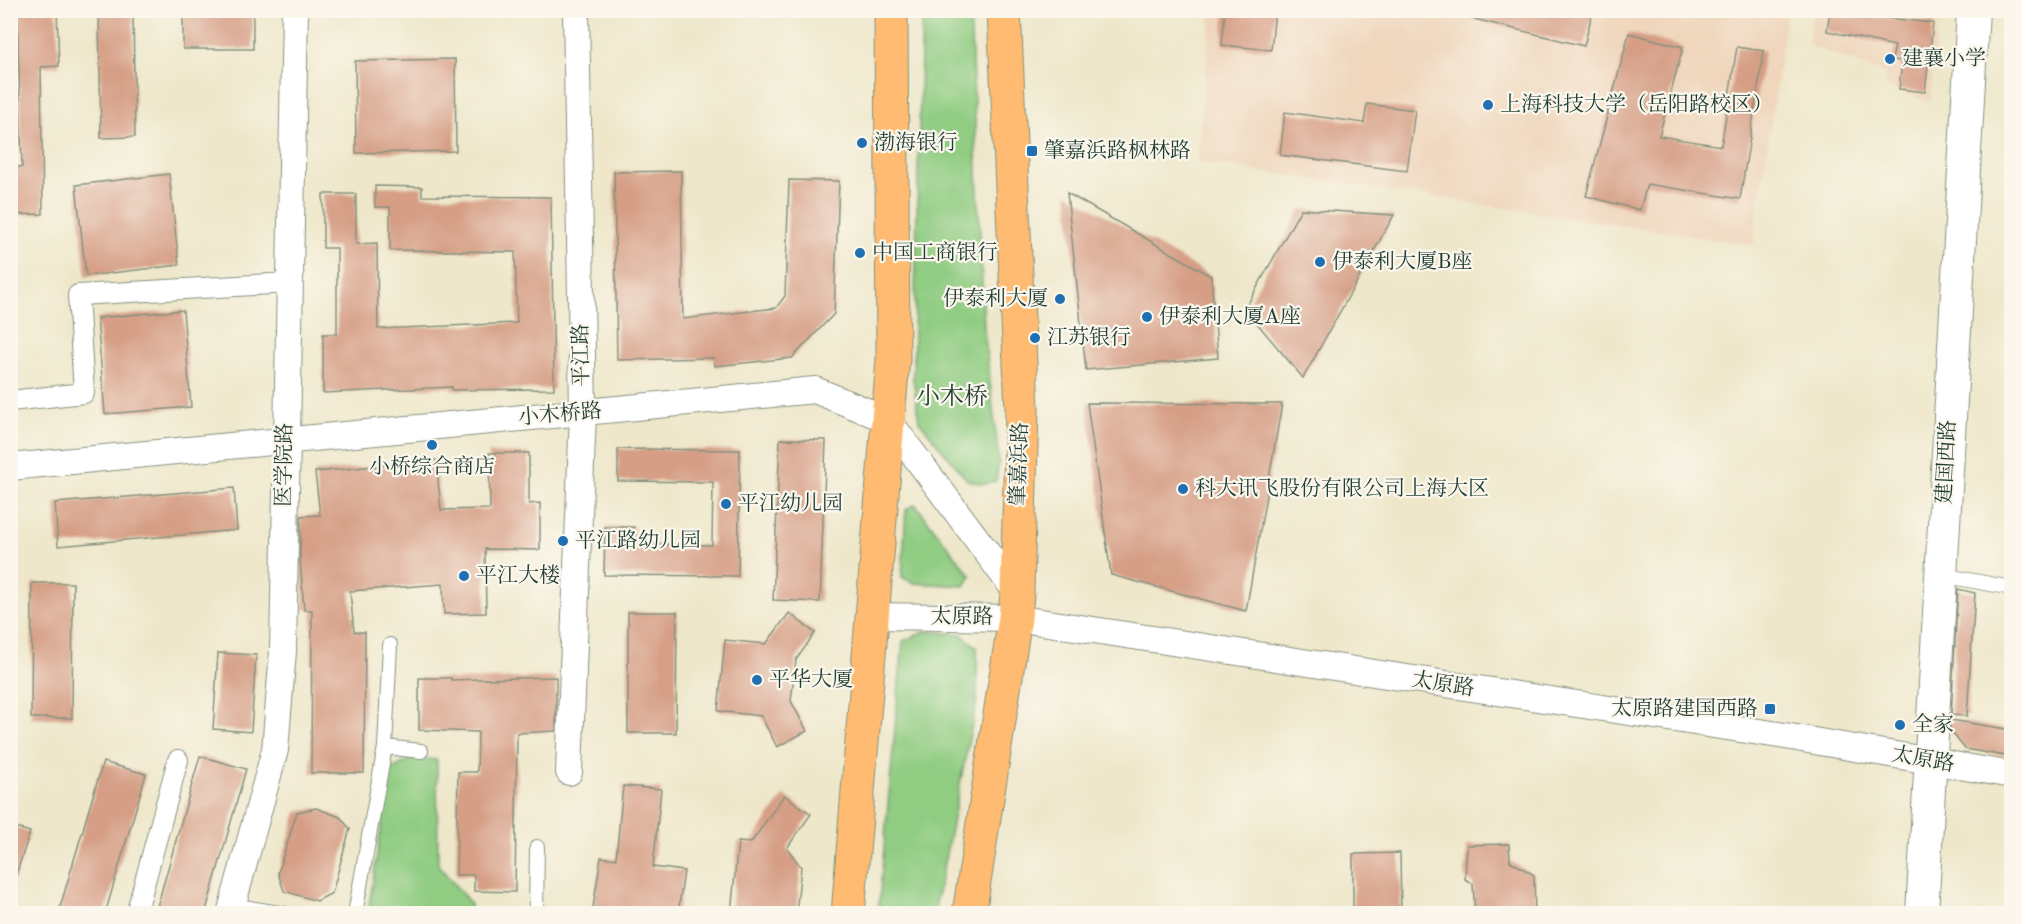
<svg xmlns="http://www.w3.org/2000/svg" width="2022" height="924" viewBox="0 0 2022 924" font-family="'Old Standard TT','Noto Serif SC',serif">
	<rect width="100%" height="100%" fill="#fbf7ec"/>
	<filter id="ink" filterUnits="userSpaceOnUse"><feTurbulence type="fractalNoise" baseFrequency=".0167" numOctaves="2"/><feDisplacementMap in="SourceGraphic" scale="12" xChannelSelector="R" yChannelSelector="G"/><feConvolveMatrix kernelMatrix="1 2 1 2 8 2 1 2 1" color-interpolation-filters="sRGB"/></filter>
	<filter id="wash" filterUnits="userSpaceOnUse"><feTurbulence type="fractalNoise" baseFrequency=".008" numOctaves="4" result="noise"/><feDisplacementMap in="SourceGraphic" scale="24" xChannelSelector="R" yChannelSelector="G"/><feGaussianBlur stdDeviation="1.35" result="paint"/><feColorMatrix in="noise" values="0 0 0 0 0 0 0 0 0 0 0 0 0 0 0 0 0 1.4 0 .05"/><feComposite in="paint" operator="in"/></filter>
	<g filter="url(#wash)">
		<rect width="100%" height="100%" fill="#eee7ca"/>
		<g fill="#efd6bc">
			<path d="M 1211,11 L 1787,11 L 1753,245 L 1197,162 Z"/>
			<path d="M 1813,11 L 1938,11 L 1930,103 L 1887,86 L 1883,73 L 1808,45 Z"/>
		</g>
		<g fill="#90cc82" stroke="#58845b" stroke-width="1.5">
			<path d="M 922,11 L 970,11 L 984,330 L 999,460 L 996,481 L 983,484 L 967,480 L 919,421 L 913,379 Z"/>
			<path d="M 915,504 L 971,576 L 965,586 L 913,583 L 902,577 L 906,510 Z"/>
			<path d="M 926,631 L 961,634 L 977,647 L 977,700 L 934,913 L 878,913 L 903,641 Z"/>
			<path d="M 414,758 L 437,760 L 438,865 L 470,903 L 470,913 L 368,913 L 390,770 Z"/>
		</g>
		<g id="blocks">
			<g fill="#d69e85">
				<path d="M 17,10 L 57,10 L 59,66 L 41,67 L 43,214 L 10,215 L 10,167 L 22,167 Z"/>
				<path d="M 99,10 L 133,10 L 135,137 L 101,138 Z"/>
				<rect x="183" y="10" width="70" height="39"/>
				<path d="M 1225,10 L 1275,10 L 1271,50 L 1222,45 Z"/>
				<path d="M 1466,10 L 1593,10 L 1584,46 L 1466,17 Z"/>
				<path d="M 1830,10 L 1868,10 L 1867,16 L 1933,23 L 1925,92 L 1899,89 L 1902,61 L 1892,60 L 1895,46 L 1827,31 Z"/>
				<path d="M 1629,33 L 1683,47 L 1659,136 L 1721,146 L 1737,47 L 1764,51 L 1740,199 L 1647,184 L 1640,210 L 1586,196 Z"/>
				<path d="M 455,59 L 456,151 L 356,153 L 355,61 Z"/>
				<path d="M 1367,104 L 1415,110 L 1407,171 L 1280,155 L 1285,112 L 1364,123 Z"/>
				<path d="M 681,171 L 683,319 L 776,308 L 785,296 L 789,180 L 839,181 L 834,314 L 792,358 L 715,366 L 714,358 L 617,360 L 614,172 Z"/>
				<path d="M 169,174 L 179,265 L 86,276 L 76,185 Z"/>
				<path d="M 375,186 L 422,187 L 422,196 L 551,197 L 554,389 L 452,390 L 452,387 L 323,393 L 323,334 L 337,334 L 337,248 L 323,248 L 323,194 L 356,194 L 356,244 L 377,243 L 378,329 L 517,323 L 515,252 L 390,250 L 390,207 L 375,207 Z"/>
				<path d="M 1067,193 L 1211,276 L 1218,358 L 1086,370 Z"/>
				<path d="M 1301,209 L 1394,215 L 1303,378 L 1245,309 Z"/>
				<path d="M 183,310 L 191,407 L 105,414 L 97,318 Z"/>
				<path d="M 1087,403 L 1282,404 L 1246,611 L 1111,575 Z"/>
				<path d="M 780,439 L 826,440 L 820,602 L 773,600 Z"/>
				<path d="M 618,449 L 740,450 L 738,576 L 604,575 L 605,527 L 634,527 L 634,544 L 712,545 L 713,482 L 618,481 Z"/>
				<path d="M 489,453 L 529,453 L 529,504 L 540,503 L 540,550 L 485,549 L 486,613 L 444,614 L 443,584 L 350,591 L 354,632 L 365,632 L 364,773 L 311,773 L 312,610 L 304,610 L 300,558 L 301,516 L 320,515 L 315,472 L 436,460 L 441,510 L 490,509 Z"/>
				<path d="M 234,488 L 237,530 L 58,546 L 55,503 Z"/>
				<path d="M 32,583 L 73,583 L 72,718 L 31,718 Z"/>
				<path d="M 1958,589 L 1975,593 L 1967,716 L 1951,715 Z"/>
				<path d="M 628,612 L 677,612 L 676,733 L 628,733 Z"/>
				<path d="M 789,613 L 815,633 L 796,660 L 791,701 L 807,731 L 777,747 L 761,716 L 718,711 L 725,640 L 766,644 Z"/>
				<path d="M 218,653 L 256,655 L 251,732 L 213,729 Z"/>
				<path d="M 556,677 L 556,731 L 517,733 L 515,892 L 474,891 L 474,875 L 456,875 L 458,772 L 477,772 L 478,732 L 419,730 L 419,678 L 451,678 L 451,680 Z"/>
				<path d="M 1951,720 L 2012,730 L 2012,757 L 1965,749 L 1950,730 Z"/>
				<path d="M 200,756 L 246,769 L 205,914 L 155,914 Z"/>
				<path d="M 103,762 L 146,774 L 105,914 L 58,914 Z"/>
				<path d="M 623,786 L 661,789 L 653,867 L 684,871 L 678,914 L 592,914 L 601,857 L 616,859 Z"/>
				<path d="M 784,795 L 811,814 L 787,848 L 801,867 L 796,914 L 731,914 L 738,842 L 751,843 Z"/>
				<path d="M 316,808 L 340,817 L 350,829 L 332,893 L 317,901 L 284,891 L 278,873 L 297,812 Z"/>
				<path d="M 10,826 L 30,832 L 14,881 L 10,880 Z"/>
				<path d="M 1509,844 L 1510,861 L 1534,875 L 1535,914 L 1475,914 L 1473,884 L 1465,879 L 1467,845 Z"/>
				<path d="M 1400,853 L 1401,914 L 1353,914 L 1353,854 Z"/>
			</g>
		</g>
	</g>
	<g filter="url(#ink)">
		<use href="#blocks" fill-opacity="0" stroke="#86927f" stroke-width="1.5"/>
		<g fill="none" stroke-linecap="round" stroke-linejoin="round">
			<g stroke="#86927f" stroke-width="16">
				<g id="service">
					<path d="M 1941,575 L 2012,588"/>
					<path d="M 385,747 L 421,751"/>
					<path d="M 232,905 L 285,914"/>
					<path d="M 355,914 L 385,747 L 390,645"/>
					<path d="M 536,914 L 537,847"/>
				</g>
			</g>
			<g stroke="#86927f" stroke-width="22">
				<g id="pedestrian">
					<path d="M 10,401 L 84,393 L 78,295 L 289,283"/>
					<path d="M 136,914 L 178,760"/>
				</g>
			</g>
			<g stroke="#86927f" stroke-width="28">
				<g id="minor">
					<path d="M 10,467 L 815,390 L 888,420 L 1017,593"/>
					<path d="M 873,616 L 1015,618 L 1779,735 L 2012,775"/>
					<path d="M 569,772 L 583,412 L 576,10"/>
					<path d="M 230,914 L 275,750 L 283,651 L 295,10"/>
				</g>
			</g>
			<g stroke="#86927f" stroke-width="34">
				<path id="tertiary" d="M 1922,914 L 1973,10"/>
			</g>
			<g stroke="#86927f" stroke-width="35">
				<g id="primary">
					<path d="M 848,914 L 893,359 L 891,10"/>
					<path d="M 969,914 L 1015,618 L 1017,593 L 1022,409 L 1004,10"/>
				</g>
			</g>
			<use href="#service" stroke="#fff" stroke-width="14"/>
			<use href="#pedestrian" stroke="#fff" stroke-width="20"/>
			<use href="#minor" stroke="#fff" stroke-width="26"/>
			<use href="#tertiary" stroke="#fff" stroke-width="32"/>
			<use href="#primary" stroke="#ffbb71" stroke-width="33"/>
		</g>
	</g>
	<g fill="#1f6fb2" stroke="#fbf7ec" stroke-width="2">
		<circle cx="1890" cy="59" r="6"/>
		<circle cx="1488" cy="105" r="6"/>
		<circle cx="862" cy="143" r="6"/>
		<rect x="1026" y="145" width="12" height="12" rx="3"/>
		<circle cx="860" cy="253" r="6"/>
		<circle cx="1320" cy="262" r="6"/>
		<circle cx="1060" cy="299" r="6"/>
		<circle cx="1147" cy="317" r="6"/>
		<circle cx="1035" cy="338" r="6"/>
		<circle cx="432" cy="445" r="6"/>
		<circle cx="1183" cy="489" r="6"/>
		<circle cx="726" cy="504" r="6"/>
		<circle cx="563" cy="541" r="6"/>
		<circle cx="464" cy="576" r="6"/>
		<circle cx="757" cy="680" r="6"/>
		<rect x="1764" y="703" width="12" height="12" rx="3"/>
		<circle cx="1900" cy="725" r="6"/>
	</g>
	<g text-anchor="middle" dominant-baseline="central" stroke-width="4.5" stroke-linejoin="round" paint-order="stroke">
		<g font-size="21" fill="#1f3d34" stroke="#fbf7ec" text-anchor="start">
			<text x="1902" y="59">建襄小学</text>
			<text x="1500" y="105">上海科技大学（岳阳路校区）</text>
			<text x="874" y="143">渤海银行</text>
			<text x="1044" y="151">肇嘉浜路枫林路</text>
			<text x="872" y="253">中国工商银行</text>
			<text x="1332" y="262">伊泰利大厦B座</text>
			<text x="1048" y="299" text-anchor="end">伊泰利大厦</text>
			<text x="1159" y="317">伊泰利大厦A座</text>
			<text x="1047" y="338">江苏银行</text>
			<text x="432" y="467" text-anchor="middle">小桥综合商店</text>
			<text x="1195" y="489">科大讯飞股份有限公司上海大区</text>
			<text x="738" y="504">平江幼儿园</text>
			<text x="575" y="541">平江路幼儿园</text>
			<text x="476" y="576">平江大楼</text>
			<text x="769" y="680">平华大厦</text>
			<text x="1758" y="709" text-anchor="end">太原路建国西路</text>
			<text x="1912" y="725">全家</text>
		</g>
		<g font-size="21" fill="#1f3d34" stroke="#fbf7ec">
			<text transform="translate(582 355) rotate(-91)">平江路</text>
			<text transform="translate(560 415) rotate(-5)">小木桥路</text>
			<text transform="translate(1947 462) rotate(-87)">建国西路</text>
			<text transform="translate(1020 464) rotate(-88)">肇嘉浜路</text>
			<text transform="translate(285 465) rotate(-89)">医学院路</text>
			<text x="962" y="617">太原路</text>
			<text transform="translate(1443 685) rotate(9)">太原路</text>
			<text transform="translate(1923 760) rotate(10)">太原路</text>
		</g>
		<g font-size="24" fill="#1f3d34" stroke="#fbf7ec">
			<text x="952" y="398">小木桥</text>
		</g>
	</g>
	<rect width="2022" height="924" fill="none" stroke="#fbf7ec" stroke-width="36"/>
</svg>
